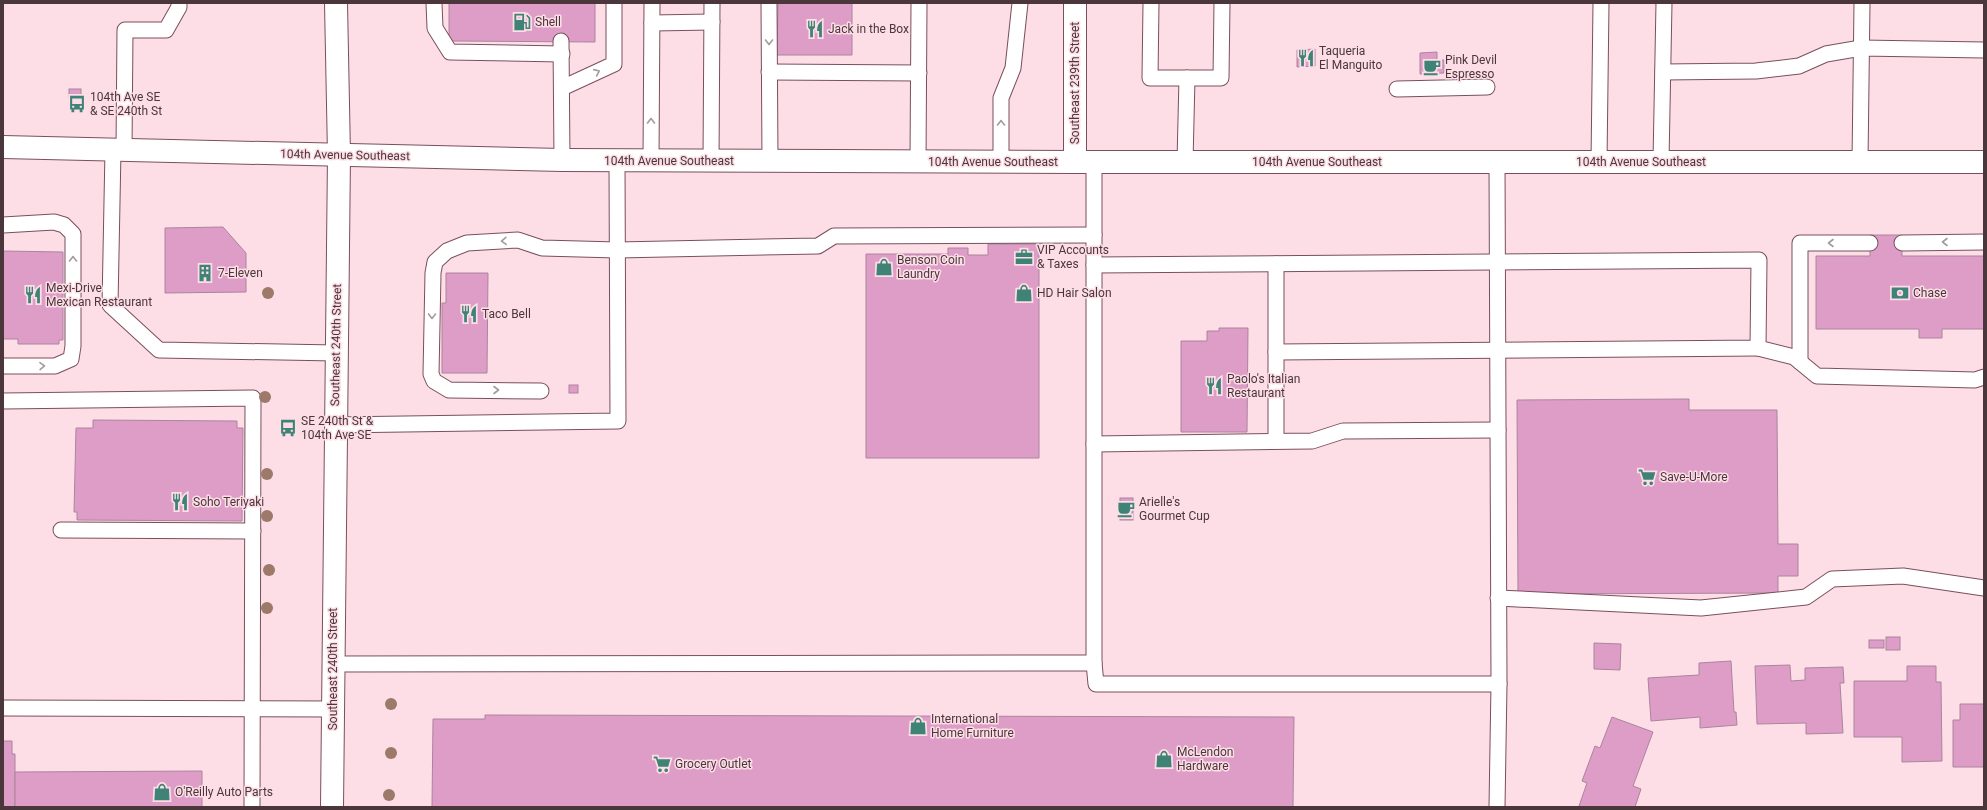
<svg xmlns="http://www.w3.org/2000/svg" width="1987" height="810" viewBox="0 0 1987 810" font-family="Roboto,sans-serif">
	<rect width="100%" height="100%" fill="#fddee6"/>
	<g fill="#dd9dc7" stroke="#ac849e">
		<path d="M 449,3 L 595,3 L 595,42 L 449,41 Z"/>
		<path d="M 778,3 L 852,3 L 852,55 L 777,55 Z"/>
		<path d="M 1315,49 L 1315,66 L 1297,67 L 1297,50 Z"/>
		<path d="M 1437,52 L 1437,60 L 1444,60 L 1444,73 L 1420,74 L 1420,53 Z"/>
		<rect x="69" y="89" width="12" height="8"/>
		<path d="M 223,227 L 246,253 L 246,292 L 165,293 L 165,228 Z"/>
		<path d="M 1870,235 L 1902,235 L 1902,256 L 1984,256 L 1984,329 L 1942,329 L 1942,338 L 1919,338 L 1919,329 L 1816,329 L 1816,256 L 1870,256 Z"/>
		<path d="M 988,244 L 1039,244 L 1039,458 L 866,458 L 866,254 L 948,254 L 948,248 L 968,248 L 968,255 L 988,255 Z"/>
		<path d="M 3,251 L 63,252 L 63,340 L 59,340 L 59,344 L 18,344 L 18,339 L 3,339 Z"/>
		<path d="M 446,273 L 488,273 L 487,373 L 442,373 L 442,303 L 446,303 Z"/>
		<path d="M 1219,328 L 1248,328 L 1247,432 L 1181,432 L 1181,341 L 1207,341 L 1207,331 L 1219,331 Z"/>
		<rect x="569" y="385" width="9" height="8"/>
		<path d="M 1689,399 L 1689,410 L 1777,410 L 1778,544 L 1798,544 L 1798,576 L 1778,576 L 1778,593 L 1518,594 L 1517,400 Z"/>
		<path d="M 93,420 L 237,421 L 237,428 L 243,428 L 242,521 L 77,520 L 77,512 L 74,512 L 76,428 L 93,428 Z"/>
		<rect x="1120" y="498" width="13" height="22"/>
		<rect x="1886" y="637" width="14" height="13"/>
		<rect x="1869" y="640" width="15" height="8"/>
		<path d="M 1594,643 L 1621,644 L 1620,670 L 1594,669 Z"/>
		<path d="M 1731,661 L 1734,712 L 1736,712 L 1737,725 L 1700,728 L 1700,717 L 1651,721 L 1648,678 L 1699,675 L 1699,663 Z"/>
		<path d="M 1790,665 L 1791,681 L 1805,680 L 1805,668 L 1843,667 L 1844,683 L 1840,683 L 1843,733 L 1806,734 L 1806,723 L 1757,724 L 1755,666 Z"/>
		<path d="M 1907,666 L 1936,666 L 1936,682 L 1941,682 L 1942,761 L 1902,762 L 1902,737 L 1854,737 L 1854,681 L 1907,681 Z"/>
		<path d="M 1960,704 L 1984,704 L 1984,767 L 1953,767 L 1953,720 L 1960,720 Z"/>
		<path d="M 485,715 L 1294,717 L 1293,807 L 432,807 L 433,719 L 485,719 Z"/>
		<path d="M 1612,717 L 1653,732 L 1633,786 L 1641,789 L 1635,807 L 1583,807 L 1579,806 L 1587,783 L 1582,781 L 1595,746 L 1600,748 Z"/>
		<path d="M 3,741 L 12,741 L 12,754 L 15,754 L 15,807 L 3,807 Z"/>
		<path d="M 202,771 L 202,807 L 15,807 L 15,772 Z"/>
	</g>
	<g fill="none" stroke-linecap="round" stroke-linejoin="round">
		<g stroke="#7a4f5c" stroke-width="17">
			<g id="lane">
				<path d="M 434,3 L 435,28 L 450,52 L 562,54"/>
				<path d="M 769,3 L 770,161"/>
				<path d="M 1151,3 L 1150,78 L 1221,78 L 1222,3"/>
				<path d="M 652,23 L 712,22"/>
				<path d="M 561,41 L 562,160"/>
				<path d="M 769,72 L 919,73"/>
				<path d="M 1663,72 L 1756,71 L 1799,66 L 1826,54 L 1861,48 L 1984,50"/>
				<path d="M 562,88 L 614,64 L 614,3"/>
				<path d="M 1397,89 L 1487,87"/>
				<path d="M 113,150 L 110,305 L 159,350 L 336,353"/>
				<path d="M 124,150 L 125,30 L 166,30 L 179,7 L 179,3"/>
				<path d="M 651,160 L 652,3"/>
				<path d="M 711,161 L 712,3"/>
				<path d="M 1661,161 L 1664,3"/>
				<path d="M 918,162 L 919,3"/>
				<path d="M 1001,162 L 1001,98 L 1013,68 L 1020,3"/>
				<path d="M 1185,162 L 1187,78"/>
				<path d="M 1599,162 L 1601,3"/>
				<path d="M 1860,162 L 1862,3"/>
				<path d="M 3,225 L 54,222 L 64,225 L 73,234 L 73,346 L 71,359 L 55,366 L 3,366"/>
				<path d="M 1902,243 L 1984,242"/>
				<path d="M 1276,264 L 1276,441"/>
				<path d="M 1094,265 L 1759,260 L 1758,348 L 1276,352"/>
				<path d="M 1758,348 L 1794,357 L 1817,376 L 1975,380 L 1984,377"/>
				<path d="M 1800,362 L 1800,243 L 1870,243"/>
				<path d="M 541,391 L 449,390 L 434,381 L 431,374 L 433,273 L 435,262 L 447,251 L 467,243 L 518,240 L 542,248 L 617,250 L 818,246 L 834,236 L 1094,235"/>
				<path d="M 3,401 L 253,398 L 252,807"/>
				<path d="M 335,425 L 618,421 L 617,160"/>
				<path d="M 1094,444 L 1312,441 L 1343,431 L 1498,430"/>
				<path d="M 61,530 L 253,531"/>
				<path d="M 1498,598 L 1701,608 L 1806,597 L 1832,579 L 1903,576 L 1984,588"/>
				<path d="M 1094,663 L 1096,684 L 1499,684 L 1497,162"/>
				<path d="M 333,664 L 1094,663 L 1094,162"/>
				<path d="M 3,708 L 333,709"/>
				<path d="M 1497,807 L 1499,684"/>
			</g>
		</g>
		<g stroke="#7a4f5c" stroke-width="24">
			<path id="street" d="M 1075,3 L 1075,162"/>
		</g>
		<g stroke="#7a4f5c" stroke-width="24">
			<path id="secondary" d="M 332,807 L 339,155 L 336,3"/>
		</g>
		<g stroke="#7a4f5c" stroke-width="24">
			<path id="primary" d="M 3,147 L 562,160 L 1075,162 L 1984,162"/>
		</g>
		<use href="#lane" stroke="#fff" stroke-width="15"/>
		<use href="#street" stroke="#fff" stroke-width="22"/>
		<use href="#secondary" stroke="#fff" stroke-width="22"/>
		<use href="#primary" stroke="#fff" stroke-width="22"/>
	</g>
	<g fill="#9c7968">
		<circle cx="268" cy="293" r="6"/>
		<circle cx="265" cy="397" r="6"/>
		<circle cx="267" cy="474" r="6"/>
		<circle cx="267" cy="516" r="6"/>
		<circle cx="269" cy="570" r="6"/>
		<circle cx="267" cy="608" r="6"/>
		<circle cx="391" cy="704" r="6"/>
		<circle cx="391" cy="753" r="6"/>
		<circle cx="389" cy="795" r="6"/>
	</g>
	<defs><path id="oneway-chevron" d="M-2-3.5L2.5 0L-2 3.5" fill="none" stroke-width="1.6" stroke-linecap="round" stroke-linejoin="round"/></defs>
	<g stroke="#a49a9d">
		<use href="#oneway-chevron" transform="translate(769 42) rotate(90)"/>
		<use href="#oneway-chevron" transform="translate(597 72) rotate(-24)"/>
		<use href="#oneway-chevron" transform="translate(651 121) rotate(-90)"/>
		<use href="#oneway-chevron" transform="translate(1001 123) rotate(-90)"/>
		<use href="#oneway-chevron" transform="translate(504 241) rotate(178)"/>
		<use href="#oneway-chevron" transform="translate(1945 242) rotate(180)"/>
		<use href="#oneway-chevron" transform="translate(1831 243) rotate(180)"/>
		<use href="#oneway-chevron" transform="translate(73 259) rotate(-90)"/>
		<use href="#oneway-chevron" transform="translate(432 316) rotate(91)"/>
		<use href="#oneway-chevron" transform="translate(42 366) rotate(-1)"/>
		<use href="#oneway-chevron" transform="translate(496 390)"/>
	</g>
	<defs>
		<g id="fuel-bare" transform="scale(1.38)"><path d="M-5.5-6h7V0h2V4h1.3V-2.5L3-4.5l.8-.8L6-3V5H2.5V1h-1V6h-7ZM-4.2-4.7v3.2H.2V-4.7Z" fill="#3f8276" stroke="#fddee6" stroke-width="2.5" paint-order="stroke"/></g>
		<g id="restaurant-bare" transform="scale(1.38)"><path d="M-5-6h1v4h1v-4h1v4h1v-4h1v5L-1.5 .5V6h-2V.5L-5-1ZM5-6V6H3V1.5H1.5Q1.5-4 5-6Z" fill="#3f8276" stroke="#fddee6" stroke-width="2.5" paint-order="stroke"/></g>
		<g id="cafe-bare" transform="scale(1.38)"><path d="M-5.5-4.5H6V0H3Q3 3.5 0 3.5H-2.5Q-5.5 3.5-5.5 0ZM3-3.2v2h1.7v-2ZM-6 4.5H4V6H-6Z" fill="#3f8276" stroke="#fddee6" stroke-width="2.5" paint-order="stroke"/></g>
		<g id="bus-bare" transform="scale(1.38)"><path d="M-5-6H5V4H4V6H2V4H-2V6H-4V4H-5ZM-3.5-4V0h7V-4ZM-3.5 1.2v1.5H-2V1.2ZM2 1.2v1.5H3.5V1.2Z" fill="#3f8276" stroke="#fddee6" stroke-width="2.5" paint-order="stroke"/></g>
		<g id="office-bare" transform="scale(1.38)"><path d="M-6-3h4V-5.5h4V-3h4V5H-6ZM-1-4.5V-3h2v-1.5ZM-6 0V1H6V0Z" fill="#3f8276" stroke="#fddee6" stroke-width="2.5" paint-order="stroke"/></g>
		<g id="shop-bare" transform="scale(1.38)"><path d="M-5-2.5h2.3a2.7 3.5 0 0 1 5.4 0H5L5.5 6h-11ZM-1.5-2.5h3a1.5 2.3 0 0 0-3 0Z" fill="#3f8276" stroke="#fddee6" stroke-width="2.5" paint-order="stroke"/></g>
		<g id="building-bare" transform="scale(1.38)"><path d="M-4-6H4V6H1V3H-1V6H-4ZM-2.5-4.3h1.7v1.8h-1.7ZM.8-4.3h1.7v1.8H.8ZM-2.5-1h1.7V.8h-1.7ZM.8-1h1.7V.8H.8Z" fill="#3f8276" stroke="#fddee6" stroke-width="2.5" paint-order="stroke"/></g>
		<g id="bank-bare" transform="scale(1.38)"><path d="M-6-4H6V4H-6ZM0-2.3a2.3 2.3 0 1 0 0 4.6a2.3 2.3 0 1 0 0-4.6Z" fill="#3f8276" stroke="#fddee6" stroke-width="2.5" paint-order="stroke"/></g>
		<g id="supermarket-bare" transform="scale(1.38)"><path d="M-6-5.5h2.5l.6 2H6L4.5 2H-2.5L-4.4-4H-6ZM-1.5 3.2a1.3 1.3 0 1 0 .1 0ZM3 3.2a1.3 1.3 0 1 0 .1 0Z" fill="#3f8276" stroke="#fddee6" stroke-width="2.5" paint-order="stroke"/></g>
	</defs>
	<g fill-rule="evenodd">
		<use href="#fuel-bare" x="522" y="22"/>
		<use href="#restaurant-bare" x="815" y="29"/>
		<use href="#restaurant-bare" x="1306" y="58"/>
		<use href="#cafe-bare" x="1432" y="67"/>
		<use href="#bus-bare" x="77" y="104"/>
		<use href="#office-bare" x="1024" y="257"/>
		<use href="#shop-bare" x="884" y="267"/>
		<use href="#building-bare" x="205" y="273"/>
		<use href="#shop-bare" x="1024" y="293"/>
		<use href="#bank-bare" x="1900" y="293"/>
		<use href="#restaurant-bare" x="33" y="295"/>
		<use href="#restaurant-bare" x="469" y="314"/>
		<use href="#restaurant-bare" x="1214" y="386"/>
		<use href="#bus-bare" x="288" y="428"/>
		<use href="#supermarket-bare" x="1647" y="477"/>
		<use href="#restaurant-bare" x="180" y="502"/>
		<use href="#cafe-bare" x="1126" y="509"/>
		<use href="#shop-bare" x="918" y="726"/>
		<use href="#shop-bare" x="1164" y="759"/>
		<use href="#supermarket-bare" x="662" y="764"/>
		<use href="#shop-bare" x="162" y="792"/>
	</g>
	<g text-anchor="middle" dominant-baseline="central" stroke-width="3" stroke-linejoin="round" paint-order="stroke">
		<g font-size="12" fill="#4a363b" stroke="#fddee6" text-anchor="start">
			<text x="535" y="22">Shell</text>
			<text x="828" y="29">Jack in the Box</text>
			<text x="1319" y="51">Taqueria<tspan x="1319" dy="14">El Manguito</tspan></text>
			<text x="1445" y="60">Pink Devil<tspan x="1445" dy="14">Espresso</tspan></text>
			<text x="90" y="97">104th Ave SE<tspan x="90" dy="14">&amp; SE 240th St</tspan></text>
			<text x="1037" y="250">VIP Accounts<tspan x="1037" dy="14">&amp; Taxes</tspan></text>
			<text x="897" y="260">Benson Coin<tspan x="897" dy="14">Laundry</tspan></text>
			<text x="218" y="273">7-Eleven</text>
			<text x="46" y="288">Mexi-Drive<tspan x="46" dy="14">Mexican Restaurant</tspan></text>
			<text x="1037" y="293">HD Hair Salon</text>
			<text x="1913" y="293">Chase</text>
			<text x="482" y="314">Taco Bell</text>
			<text x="1227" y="379">Paolo's Italian<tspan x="1227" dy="14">Restaurant</tspan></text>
			<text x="301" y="421">SE 240th St &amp;<tspan x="301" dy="14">104th Ave SE</tspan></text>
			<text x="1660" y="477">Save-U-More</text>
			<text x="193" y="502">Soho Teriyaki</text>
			<text x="1139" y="502">Arielle's<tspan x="1139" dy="14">Gourmet Cup</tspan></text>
			<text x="931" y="719">International<tspan x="931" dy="14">Home Furniture</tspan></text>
			<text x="1177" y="752">McLendon<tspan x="1177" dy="14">Hardware</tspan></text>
			<text x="675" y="764">Grocery Outlet</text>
			<text x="175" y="792">O'Reilly Auto Parts</text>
		</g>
		<g font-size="12" fill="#4a363b" stroke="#fddee6">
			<text transform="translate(1075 83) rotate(-90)">Southeast 239th Street</text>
			<text transform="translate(345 155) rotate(1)">104th Avenue Southeast</text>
			<text x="669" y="161">104th Avenue Southeast</text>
			<text x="993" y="162">104th Avenue Southeast</text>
			<text x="1317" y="162">104th Avenue Southeast</text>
			<text x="1641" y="162">104th Avenue Southeast</text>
			<text transform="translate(336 345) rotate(-89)">Southeast 240th Street</text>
			<text transform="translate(333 669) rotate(-90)">Southeast 240th Street</text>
		</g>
	</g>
	<rect width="1987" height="810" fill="none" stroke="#4a363b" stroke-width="8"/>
</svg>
